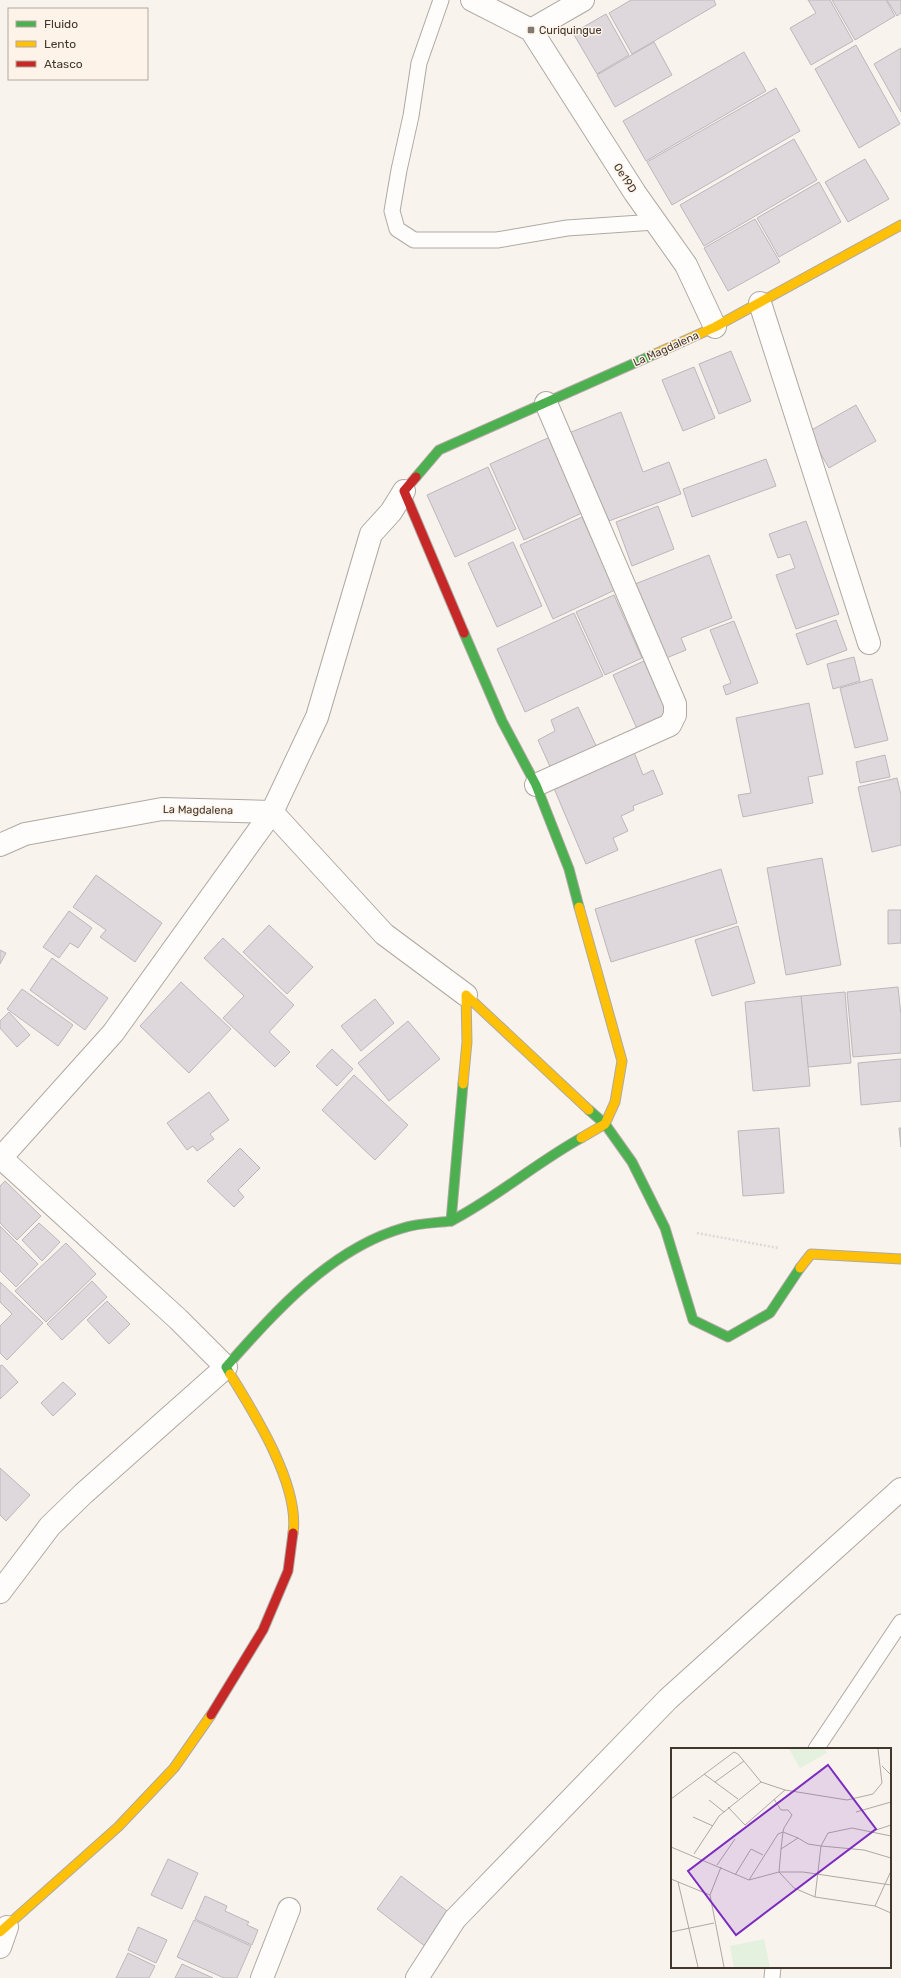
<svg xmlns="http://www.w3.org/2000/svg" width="901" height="1978" viewBox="0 0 901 1978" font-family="Rubik,sans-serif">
	<rect width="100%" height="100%" fill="#f9f3ee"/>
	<g fill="#ded8dd" stroke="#bcb7bb">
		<path d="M 631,0 L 714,0 L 716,5 L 632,54 L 609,13 Z"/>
		<path d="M 808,0 L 830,0 L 853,41 L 811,65 L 790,28 L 816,13 Z"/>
		<path d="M 832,0 L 886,0 L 895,16 L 855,40 Z"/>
		<path d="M 887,0 L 901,0 L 901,13 L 897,16 Z"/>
		<path d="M 606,14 L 629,55 L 597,74 L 573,33 Z"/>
		<path d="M 654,42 L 672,75 L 615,107 L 597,75 Z"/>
		<path d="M 856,45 L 900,124 L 859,148 L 815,69 Z"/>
		<path d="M 901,48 L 901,112 L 874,64 Z"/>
		<path d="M 744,52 L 766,91 L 646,161 L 623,121 Z"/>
		<path d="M 776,88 L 800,131 L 672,205 L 647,162 Z"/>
		<path d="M 794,139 L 817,180 L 704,246 L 680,205 Z"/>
		<path d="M 865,159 L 889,199 L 848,222 L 825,182 Z"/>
		<path d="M 819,182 L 841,222 L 779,257 L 757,218 Z"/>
		<path d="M 755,219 L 780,262 L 728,291 L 704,248 Z"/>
		<path d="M 731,351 L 751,401 L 719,414 L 699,364 Z"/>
		<path d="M 694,367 L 715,418 L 683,431 L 662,380 Z"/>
		<path d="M 856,405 L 876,441 L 829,468 L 808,432 Z"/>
		<path d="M 621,412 L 643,472 L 669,462 L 681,494 L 609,521 L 569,433 Z"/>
		<path d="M 550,437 L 584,512 L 524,540 L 490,464 Z"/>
		<path d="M 766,459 L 776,486 L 692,517 L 683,489 Z"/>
		<path d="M 488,467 L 516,529 L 455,557 L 427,495 Z"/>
		<path d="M 658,506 L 674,549 L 632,566 L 616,522 Z"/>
		<path d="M 582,517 L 615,590 L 553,619 L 520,545 Z"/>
		<path d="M 806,521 L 839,614 L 796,629 L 776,575 L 795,568 L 790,554 L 778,558 L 769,534 Z"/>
		<path d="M 513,542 L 542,606 L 497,627 L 468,563 Z"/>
		<path d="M 709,555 L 732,618 L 681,638 L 686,650 L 664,659 L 635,584 Z"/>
		<path d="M 614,595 L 642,658 L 605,675 L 576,612 Z"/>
		<path d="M 574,613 L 603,676 L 525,712 L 497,649 Z"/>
		<path d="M 836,620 L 847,650 L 807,665 L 796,634 Z"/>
		<path d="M 734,621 L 758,683 L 726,695 L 723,686 L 731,683 L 710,630 Z"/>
		<path d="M 854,657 L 860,681 L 833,689 L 827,664 Z"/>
		<path d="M 644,661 L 669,717 L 638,731 L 613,675 Z"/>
		<path d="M 872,679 L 888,740 L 855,748 L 840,688 Z"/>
		<path d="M 809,703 L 823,774 L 808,777 L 813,803 L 743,817 L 738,795 L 751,793 L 736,718 Z"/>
		<path d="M 578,707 L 598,750 L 552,771 L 538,740 L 555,731 L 551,720 Z"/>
		<path d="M 634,752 L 643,775 L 653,770 L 663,794 L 633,806 L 634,810 L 621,816 L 628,831 L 613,838 L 618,850 L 586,864 L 553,786 Z"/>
		<path d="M 885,755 L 890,777 L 860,783 L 856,762 Z"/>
		<path d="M 897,778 L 901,795 L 901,845 L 872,852 L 858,787 Z"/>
		<path d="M 822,858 L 841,965 L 786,975 L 767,868 Z"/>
		<path d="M 721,869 L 737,923 L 611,962 L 595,909 Z"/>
		<path d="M 96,875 L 162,923 L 135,962 L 100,937 L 106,930 L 73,907 Z"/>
		<path d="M 888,910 L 901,910 L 901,943 L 888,944 Z"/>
		<path d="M 69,911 L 92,928 L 78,948 L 70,943 L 59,958 L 43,947 Z"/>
		<path d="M 269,925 L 313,967 L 287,994 L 243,952 Z"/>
		<path d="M 738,926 L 755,983 L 712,996 L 695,940 Z"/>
		<path d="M 223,938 L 294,1005 L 269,1032 L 290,1052 L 275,1067 L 223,1018 L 244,996 L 204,958 Z"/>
		<path d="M 0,950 L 6,953 L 0,964 Z"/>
		<path d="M 52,958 L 108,998 L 85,1030 L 30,990 Z"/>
		<path d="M 181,982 L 231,1029 L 189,1073 L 140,1026 Z"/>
		<path d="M 898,987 L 901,1015 L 901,1053 L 853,1057 L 847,992 Z"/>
		<path d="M 22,989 L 73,1025 L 58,1046 L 7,1009 Z"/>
		<path d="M 845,992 L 851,1063 L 808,1067 L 801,996 Z"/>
		<path d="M 801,996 L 810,1086 L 753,1091 L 745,1002 Z"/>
		<path d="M 375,999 L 394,1023 L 361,1051 L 341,1026 Z"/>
		<path d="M 9,1012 L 30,1035 L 17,1047 L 0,1028 L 0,1021 Z"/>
		<path d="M 408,1021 L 440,1059 L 389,1101 L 358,1063 Z"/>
		<path d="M 332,1049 L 353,1069 L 337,1086 L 316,1066 Z"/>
		<path d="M 901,1059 L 901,1101 L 861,1105 L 858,1063 Z"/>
		<path d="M 354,1075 L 408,1125 L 375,1160 L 322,1110 Z"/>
		<path d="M 209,1092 L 229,1120 L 210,1134 L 214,1139 L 197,1151 L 193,1146 L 187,1150 L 167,1123 Z"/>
		<path d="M 779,1128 L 784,1193 L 743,1196 L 738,1131 Z"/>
		<path d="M 899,1128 L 901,1128 L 901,1147 Z"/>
		<path d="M 240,1148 L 260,1168 L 238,1190 L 244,1197 L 234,1207 L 207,1181 Z"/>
		<path d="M 5,1181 L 41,1216 L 17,1240 L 0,1223 L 0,1186 Z"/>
		<path d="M 39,1223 L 60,1242 L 42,1261 L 22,1240 Z"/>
		<path d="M 0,1226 L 38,1264 L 16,1287 L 0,1271 Z"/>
		<path d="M 66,1243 L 96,1274 L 46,1322 L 15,1291 Z"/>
		<path d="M 92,1281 L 107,1297 L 62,1340 L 47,1324 Z"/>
		<path d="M 0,1282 L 43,1323 L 7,1360 L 0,1353 L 0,1326 L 12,1314 L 0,1302 Z"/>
		<path d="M 107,1301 L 130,1324 L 109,1344 L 87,1320 Z"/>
		<path d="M 2,1365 L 18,1382 L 0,1399 L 0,1366 Z"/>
		<path d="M 63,1382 L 76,1394 L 53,1416 L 41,1403 Z"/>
		<path d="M 0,1468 L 30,1495 L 6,1521 L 0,1515 Z"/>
		<path d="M 168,1859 L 198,1873 L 182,1909 L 151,1895 Z"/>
		<path d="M 401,1876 L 451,1914 L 426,1947 L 377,1909 Z"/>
		<path d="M 205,1896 L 227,1906 L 225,1911 L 249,1922 L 247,1925 L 258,1930 L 252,1945 L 195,1919 Z"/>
		<path d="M 194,1920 L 251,1946 L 237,1978 L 224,1978 L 177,1957 Z"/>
		<path d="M 138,1927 L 167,1940 L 156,1963 L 128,1950 Z"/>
		<path d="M 128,1953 L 155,1966 L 149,1978 L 116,1978 Z"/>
		<path d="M 182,1964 L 213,1978 L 175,1978 Z"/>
	</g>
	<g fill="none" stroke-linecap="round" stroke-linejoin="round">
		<g stroke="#b0a9a2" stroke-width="17">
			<g id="lane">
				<path d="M 441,0 L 419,63 L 411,116 L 399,170 L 392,211 L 397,229 L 414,240 L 497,240 L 567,228 L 655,222"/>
				<path d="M 816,1749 L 901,1622"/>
				<path d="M 772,1978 L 773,1967"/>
			</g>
		</g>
		<g stroke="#b0a9a2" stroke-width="24">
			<g id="street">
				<path d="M 472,0 L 531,30 L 635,193 L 686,265 L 715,327"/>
				<path d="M 531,30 L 583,0"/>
				<path d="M 760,303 L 869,643"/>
				<path d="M 536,785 L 670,725 L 675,715 L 675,704 L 546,403"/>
				<path d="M 0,845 L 25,834 L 162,809 L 272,812 L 384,934 L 466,995"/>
				<path d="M 0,1157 L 178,1319 L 226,1367 L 83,1494 L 50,1526 L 0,1592"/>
				<path d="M 0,1159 L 113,1033 L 272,812 L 317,717 L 371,534 L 391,512 L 404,491"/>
				<path d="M 0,1947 L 7,1927"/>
				<path d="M 262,1978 L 289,1909"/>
				<path d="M 417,1978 L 455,1919 L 668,1699 L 901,1489"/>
			</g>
		</g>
		<g stroke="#b0a9a2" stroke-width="11">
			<g id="fast">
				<path d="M 416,477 L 439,450 L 655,354"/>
				<path d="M 464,633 L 502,721 L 536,785 L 569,869 L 579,907"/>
				<path d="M 463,1084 L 451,1221 C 497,1197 536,1163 581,1138"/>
				<path d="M 589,1110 L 605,1124 L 632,1162 L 665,1228 L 693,1320 L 728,1337 L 770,1313 L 800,1268"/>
				<path d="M 230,1374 L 226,1367 C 275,1312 330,1249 403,1228 C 418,1223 435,1223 451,1221"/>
			</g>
		</g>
		<g stroke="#b0a9a2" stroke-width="11">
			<g id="slow">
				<path d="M 655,354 L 715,327 L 901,225"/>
				<path d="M 579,907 L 622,1061 L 615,1102 L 605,1124 L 581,1138"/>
				<path d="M 463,1084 L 467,1042 L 466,995 L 589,1110"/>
				<path d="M 800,1268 L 811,1254 L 901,1259"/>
				<path d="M 230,1374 C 255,1414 300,1486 293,1533"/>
				<path d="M 0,1932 L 118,1827 L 174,1768 L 211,1715"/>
			</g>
		</g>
		<g stroke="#b0a9a2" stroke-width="11">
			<g id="jam">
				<path d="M 416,477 L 404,491 L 464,633"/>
				<path d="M 211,1715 L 263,1630 L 288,1571 L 293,1533"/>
			</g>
		</g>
		<path stroke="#dcdad8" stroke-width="2.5" stroke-dasharray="2 2" stroke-linecap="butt" d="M 697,1233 L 778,1248"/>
		<use href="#lane" stroke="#fefdfc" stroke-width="15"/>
		<use href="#street" stroke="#fefdfc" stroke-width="22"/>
		<use href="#fast" stroke="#4caf50" stroke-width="9"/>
		<use href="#slow" stroke="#ffc107" stroke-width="9"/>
		<use href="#jam" stroke="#c62828" stroke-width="9"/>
	</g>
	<rect fill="#827971" stroke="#fef3e9" stroke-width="1.5" x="527" y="26" width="8" height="8" rx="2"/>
	<g text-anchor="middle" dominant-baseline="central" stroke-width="3" stroke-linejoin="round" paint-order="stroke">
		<g font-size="11" fill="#42372d" stroke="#fef3e9" text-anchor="start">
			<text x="539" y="30">Curiquingue</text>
		</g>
		<g font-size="11" fill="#42372d" stroke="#fef3e9">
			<text transform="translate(625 178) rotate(57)">Oe19D</text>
			<text transform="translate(666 349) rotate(-24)">La Magdalena</text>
			<text transform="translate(198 810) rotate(1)">La Magdalena</text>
		</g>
	</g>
	<g transform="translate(671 1748)">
		<rect width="220" height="220" fill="#f9f3ee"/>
		<path d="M 118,1 L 154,1 L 156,5 L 129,20 ZM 93,191 L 99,219 L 63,219 L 59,198 Z" fill="#e3f1de"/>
		<path fill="none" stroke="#b0a8a1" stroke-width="1" d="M 211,18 L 220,27M 33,26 L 67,51M 44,34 L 73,13M 0,51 L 63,4 L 67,6 L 90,34M 38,52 L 53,64M 57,59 L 74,77 L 114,42M 185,64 L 220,54M 22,69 L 42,78M 202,83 L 220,77M 127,90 L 137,96 L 150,98 L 157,85 L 181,80 L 220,88M 0,99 L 78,132 L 107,86 L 112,84 L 127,90 L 110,101 L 112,84 L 113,80 L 121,67 L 117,62 L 110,62 L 103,51M 110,101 L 108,124 L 123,140 L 144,149 L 204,158 L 220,165M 23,106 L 48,68 L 90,34 L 114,42 L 176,52 L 202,46 L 211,35 L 207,1M 46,117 L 64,91M 50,119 L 39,147 L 53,219M 64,127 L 80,101 L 92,107M 0,131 L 39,147M 78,132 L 108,124 L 132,124 L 220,137M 7,134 L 27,219M 144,149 L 150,98 L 193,102 L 220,110M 204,158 L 220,123M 0,184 L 43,175"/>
		<path fill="#7b2cbf" fill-opacity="0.15" stroke="#7b2cbf" stroke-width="2" d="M 157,17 L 205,81 L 65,187 L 17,123 Z"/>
		<rect width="220" height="220" fill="none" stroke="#42372d" stroke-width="2"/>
	</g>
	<rect x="8" y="8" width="140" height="72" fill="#fef3e9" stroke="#b3a89e"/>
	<rect x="16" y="21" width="20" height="6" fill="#4caf50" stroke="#b3a89e"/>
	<text x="44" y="28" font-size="12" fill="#42372d">Fluido</text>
	<rect x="16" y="41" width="20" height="6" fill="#ffc107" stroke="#b3a89e"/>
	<text x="44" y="48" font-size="12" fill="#42372d">Lento</text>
	<rect x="16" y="61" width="20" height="6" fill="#c62828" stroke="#b3a89e"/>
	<text x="44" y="68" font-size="12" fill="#42372d">Atasco</text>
</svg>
